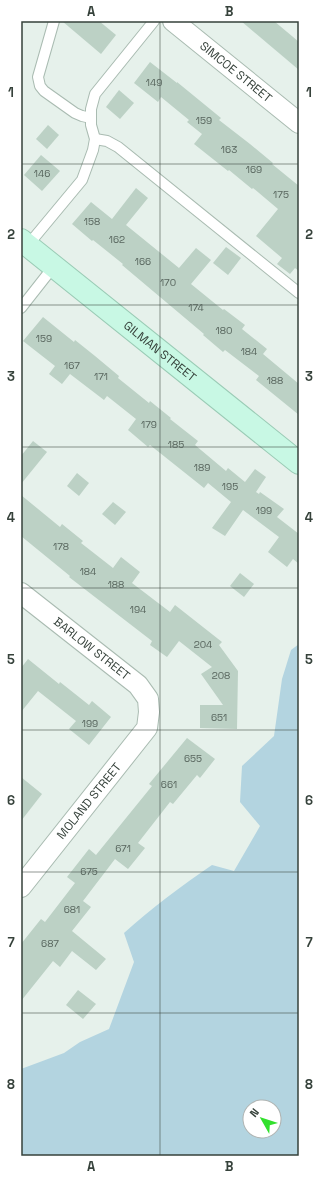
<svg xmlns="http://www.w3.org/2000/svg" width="320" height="1177" viewBox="0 0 320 1177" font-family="'Space Grotesk',sans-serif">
	<rect width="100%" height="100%" fill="#e6f1eb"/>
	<path fill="#b3d4e0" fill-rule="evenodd" d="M 299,644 L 299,1156 L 21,1156 L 21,1069 L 64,1053 L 80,1042 L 109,1029 L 134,962 L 124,933 C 152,908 181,886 212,865 L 234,871 L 260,826 L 240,802 L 242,766 L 274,736 L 282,679 L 291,650 ZM 250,1107 L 274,1107 L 274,1131 L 250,1131 Z"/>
	<g fill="#bcd1c5">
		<path d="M 62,21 L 99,21 L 116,35 L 101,54 Z"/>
		<path d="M 241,21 L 274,21 L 299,42 L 299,70 Z"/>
		<path d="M 150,62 L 177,83 L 177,82 L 221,118 L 219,120 L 250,144 L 273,163 L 272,164 L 299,186 L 299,271 L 295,268 L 290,274 L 277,264 L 282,258 L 256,236 L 278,209 L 253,188 L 252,189 L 229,170 L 228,171 L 194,144 L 202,134 L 187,122 L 189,120 L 161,97 L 158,102 L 134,83 Z"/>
		<path d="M 119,90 L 134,103 L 120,119 L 106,107 Z"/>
		<path d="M 48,125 L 59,135 L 47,149 L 36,139 Z"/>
		<path d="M 41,155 L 60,171 L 42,191 L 24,175 Z"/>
		<path d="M 136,188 L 148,198 L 126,225 L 179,268 L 196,248 L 211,260 L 191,284 L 223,310 L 224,309 L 245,325 L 242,329 L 267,349 L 263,354 L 299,384 L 299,415 L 256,380 L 259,376 L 225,350 L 223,352 L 203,335 L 204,334 L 122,265 L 123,264 L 93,240 L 92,241 L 72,224 L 91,202 L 112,219 Z"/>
		<path d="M 226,247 L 241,258 L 228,275 L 213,263 Z"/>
		<path d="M 43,317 L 74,342 L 75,340 L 95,356 L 119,376 L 118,378 L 149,403 L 150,401 L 171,418 L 170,419 L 198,441 L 195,445 L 226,471 L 228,468 L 245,482 L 255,469 L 266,477 L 256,492 L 259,494 L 260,492 L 284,509 L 277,517 L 299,534 L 299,564 L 293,559 L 287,567 L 268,552 L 279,537 L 243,510 L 225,536 L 212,528 L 231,502 L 208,483 L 204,488 L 150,445 L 148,447 L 128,430 L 136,419 L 107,396 L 104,400 L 70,374 L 62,384 L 49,374 L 55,366 L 23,341 Z"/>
		<path d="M 33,441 L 47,452 L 21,484 L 21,456 Z"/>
		<path d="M 77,473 L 89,483 L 79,496 L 67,486 Z"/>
		<path d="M 21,495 L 60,527 L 62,524 L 83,541 L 81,543 L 113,568 L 121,557 L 140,572 L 132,583 L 170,612 L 175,605 L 222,642 L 219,645 L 238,671 L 237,729 L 200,728 L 200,705 L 223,705 L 201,674 L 212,667 L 179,641 L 167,657 L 150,645 L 152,641 L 69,577 L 70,576 L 21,536 Z"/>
		<path d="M 113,502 L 126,512 L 115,525 L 102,514 Z"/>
		<path d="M 240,573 L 254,584 L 244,597 L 230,586 Z"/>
		<path d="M 28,659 L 59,684 L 60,682 L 89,705 L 92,701 L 111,717 L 89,745 L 69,729 L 76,721 L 38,691 L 21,712 L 21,668 Z"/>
		<path d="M 187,738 L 215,759 L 200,778 L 197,775 L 173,804 L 170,802 L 138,843 L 145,848 L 128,869 L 115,859 L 83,901 L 91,907 L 72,931 L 106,959 L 96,970 L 72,951 L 60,967 L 53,961 L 21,1001 L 21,944 L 41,919 L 45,922 L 75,883 L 67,877 L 89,849 L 96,855 L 152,786 L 149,784 Z"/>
		<path d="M 21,777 L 42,794 L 21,821 Z"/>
		<path d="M 78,990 L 96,1004 L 83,1019 L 66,1005 Z"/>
	</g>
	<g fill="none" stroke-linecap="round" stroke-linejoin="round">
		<g stroke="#a9bbb1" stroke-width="12">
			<g id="lane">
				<path d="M 54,21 L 38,77 L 40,86 L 44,91 L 75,113 L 82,116 L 91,118"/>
				<path d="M 95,139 L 107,141 L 118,147 L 299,293"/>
				<path d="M 28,245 L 82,180 L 93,150 L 95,139 L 91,125 L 91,109 L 95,94 L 154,21"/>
				<path d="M 21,308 L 54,266"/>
			</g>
		</g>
		<g stroke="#a9bbb1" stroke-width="22">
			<g id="street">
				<path id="s1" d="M 173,21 L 299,123"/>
				<path id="s2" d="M 21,593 L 138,685 L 148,699 L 149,712 L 147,728 L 21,887"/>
			</g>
		</g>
		<g stroke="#9acbb5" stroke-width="24">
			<g id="secondary">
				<path id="s3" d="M 21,240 L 299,463"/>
			</g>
		</g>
		<use href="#lane" stroke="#fff" stroke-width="10"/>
		<use href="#street" stroke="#fff" stroke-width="20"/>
		<use href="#secondary" stroke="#c8f8e4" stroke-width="22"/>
	</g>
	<path fill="none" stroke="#36423b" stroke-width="1" stroke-opacity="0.55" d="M 160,21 L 160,1156M 21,164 L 299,164M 21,305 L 299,305M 21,447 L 299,447M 21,588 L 299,588M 21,730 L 299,730M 21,872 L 299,872M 21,1013 L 299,1013"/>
	<g text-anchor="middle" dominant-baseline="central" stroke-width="4" stroke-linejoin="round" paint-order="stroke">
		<g font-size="10" fill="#58665e">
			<text x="154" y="82">149</text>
			<text x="204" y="120">159</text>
			<text x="229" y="149">163</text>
			<text x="254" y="169">169</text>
			<text x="42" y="173">146</text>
			<text x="281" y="194">175</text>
			<text x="92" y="221">158</text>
			<text x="117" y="239">162</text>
			<text x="143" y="261">166</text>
			<text x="168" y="282">170</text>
			<text x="196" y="307">174</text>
			<text x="224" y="330">180</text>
			<text x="44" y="338">159</text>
			<text x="249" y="351">184</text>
			<text x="72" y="365">167</text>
			<text x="101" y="376">171</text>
			<text x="275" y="380">188</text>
			<text x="149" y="424">179</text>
			<text x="176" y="444">185</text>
			<text x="202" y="467">189</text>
			<text x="230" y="486">195</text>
			<text x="264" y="510">199</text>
			<text x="61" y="546">178</text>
			<text x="88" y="571">184</text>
			<text x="116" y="584">188</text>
			<text x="138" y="609">194</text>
			<text x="203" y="644">204</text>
			<text x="221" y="675">208</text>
			<text x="219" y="717">651</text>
			<text x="90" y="723">199</text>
			<text x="193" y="758">655</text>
			<text x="169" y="784">661</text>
			<text x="123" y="848">671</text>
			<text x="89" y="871">675</text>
			<text x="72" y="909">681</text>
			<text x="50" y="943">687</text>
		</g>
		<g font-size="12" fill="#36423b" stroke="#fff">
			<text stroke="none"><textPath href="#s1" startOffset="81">SIMCOE STREET</textPath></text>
			<text stroke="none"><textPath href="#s3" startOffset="178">GILMAN STREET</textPath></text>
			<text stroke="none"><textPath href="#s2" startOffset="90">BARLOW STREET</textPath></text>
			<text transform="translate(89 801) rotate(-51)">MOLAND STREET</text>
		</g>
	</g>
	<rect width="320" height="1177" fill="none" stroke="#ffffff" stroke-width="44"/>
	<g transform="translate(262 1119) rotate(309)"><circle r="19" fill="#ffffff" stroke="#afb3b1"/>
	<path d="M0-3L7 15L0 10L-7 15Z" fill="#32e02d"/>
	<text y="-6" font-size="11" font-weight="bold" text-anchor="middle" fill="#36423b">N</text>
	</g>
	<rect x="22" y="22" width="276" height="1133" fill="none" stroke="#36423b" stroke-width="1.5"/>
	<g font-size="13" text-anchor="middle" font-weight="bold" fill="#36423b">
		<text x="91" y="16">A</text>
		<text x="229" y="16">B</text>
		<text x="11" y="97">1</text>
		<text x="309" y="97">1</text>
		<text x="11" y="239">2</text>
		<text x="309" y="239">2</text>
		<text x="11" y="381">3</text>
		<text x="309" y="381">3</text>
		<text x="11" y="522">4</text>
		<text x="309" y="522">4</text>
		<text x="11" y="664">5</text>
		<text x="309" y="664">5</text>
		<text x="11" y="805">6</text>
		<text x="309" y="805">6</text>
		<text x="11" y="947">7</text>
		<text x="309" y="947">7</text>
		<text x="11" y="1089">8</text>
		<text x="309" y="1089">8</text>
		<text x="91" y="1171">A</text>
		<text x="229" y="1171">B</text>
	</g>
</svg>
